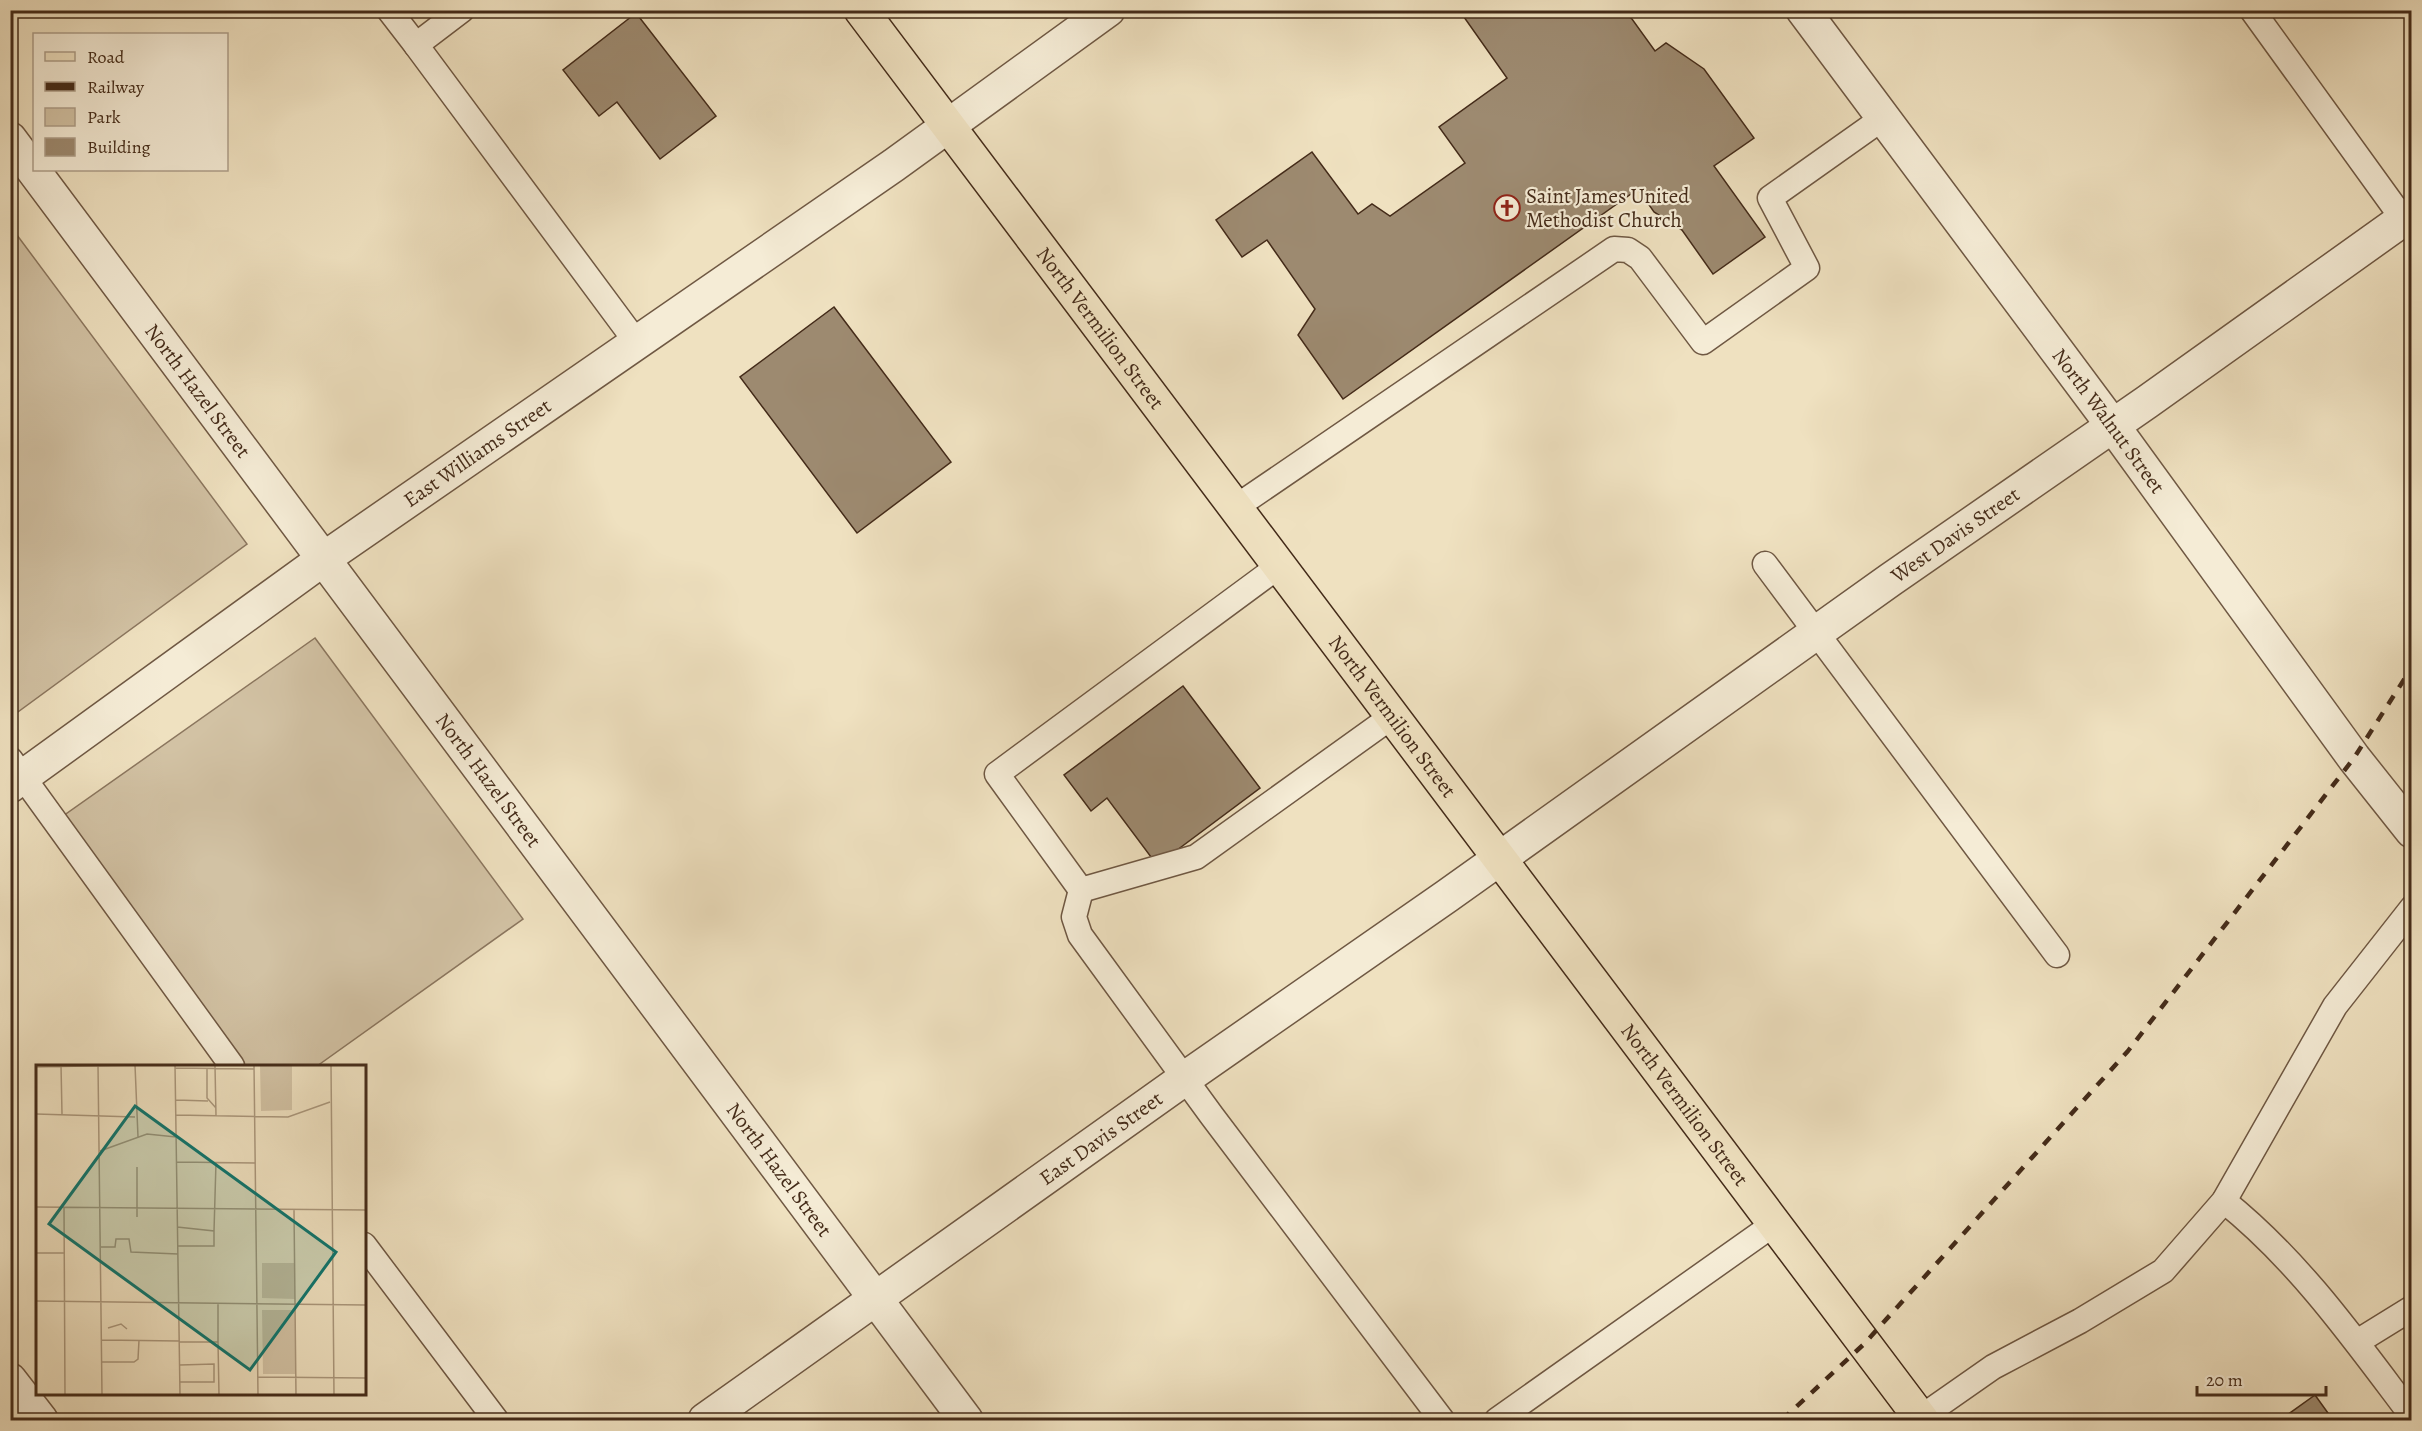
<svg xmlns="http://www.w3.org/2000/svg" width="2422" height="1431" viewBox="0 0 2422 1431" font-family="Alegreya,serif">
	<rect width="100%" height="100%" fill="#efe1c0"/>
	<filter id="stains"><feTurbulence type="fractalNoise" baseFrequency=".00333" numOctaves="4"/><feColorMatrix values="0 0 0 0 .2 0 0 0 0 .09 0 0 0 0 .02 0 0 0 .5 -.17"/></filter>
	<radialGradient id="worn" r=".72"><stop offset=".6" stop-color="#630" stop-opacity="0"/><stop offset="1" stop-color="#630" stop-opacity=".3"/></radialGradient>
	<g fill="#d2c2a4" stroke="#8b765e" stroke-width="1.5">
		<path d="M 11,227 L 247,544 L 11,717 L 10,717 Z"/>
		<path d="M 315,638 L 523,919 L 317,1066 L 232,1066 L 56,821 Z"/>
	</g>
	<g fill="#9d8a70" stroke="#442b19" stroke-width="1.5">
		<path d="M 1459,10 L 1597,10 L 1601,16 L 1608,10 L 1620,10 L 1632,19 L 1655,51 L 1666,43 L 1704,69 L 1754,138 L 1714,166 L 1765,237 L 1713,274 L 1682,230 L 1654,212 L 1638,189 L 1343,399 L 1298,335 L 1315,309 L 1267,240 L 1242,257 L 1216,220 L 1312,152 L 1358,214 L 1372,204 L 1390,216 L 1465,163 L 1439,127 L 1507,78 Z"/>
		<path d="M 636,13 L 716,116 L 660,159 L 617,102 L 599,116 L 563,70 Z"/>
		<path d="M 834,307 L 951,462 L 857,533 L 740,377 Z"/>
		<path d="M 1183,686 L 1260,788 L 1157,865 L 1107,798 L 1091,811 L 1064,775 Z"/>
		<path d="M 2315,1395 L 2333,1420 L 2280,1420 Z"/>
	</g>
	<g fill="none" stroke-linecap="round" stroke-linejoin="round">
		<g stroke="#6f5843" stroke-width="27">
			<g id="lane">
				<path d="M 389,10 L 416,45"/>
				<path d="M 462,10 L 416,45 L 637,343"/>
				<path d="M 2252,10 L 2403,219"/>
				<path d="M 1236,507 L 1614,249 L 1628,250 L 1640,258 L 1703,342 L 1807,268 L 1770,198 L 1883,118"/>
				<path d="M 1765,564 L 2057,955"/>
				<path d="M 1279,566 L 997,774 L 1081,890 L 1196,857 L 1394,715"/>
				<path d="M 10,759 L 232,1066"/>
				<path d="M 1081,890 L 1074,917 L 1080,935 L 1212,1116 L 1442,1420"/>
				<path d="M 2224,1201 C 2299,1261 2354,1339 2412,1416"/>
				<path d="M 364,1245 L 496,1420"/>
				<path d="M 2357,1342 L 2412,1308"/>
				<path d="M 1920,1418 L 1993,1367 L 2080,1321 L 2163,1271 L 2224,1201 L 2335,1006 L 2412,908"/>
				<path d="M 1497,1420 L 1774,1224"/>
			</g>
		</g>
		<g stroke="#6f5843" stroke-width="36">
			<g id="street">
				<path id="s1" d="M 1803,10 L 2113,426 L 2354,758 L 2412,831"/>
				<path id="s2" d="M 10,139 L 966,1420"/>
				<path id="s3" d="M 10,786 L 322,560 L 894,165 L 1108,10"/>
				<path d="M 10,1380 L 41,1420"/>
				<path id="s4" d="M 705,1420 L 1184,1079 L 1447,896 L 1890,580 L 2147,402 L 2412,213"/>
			</g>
		</g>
		<g stroke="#442b19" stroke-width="36">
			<g id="primary">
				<path id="s5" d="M 861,10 L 1922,1420"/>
			</g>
		</g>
		<use href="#lane" stroke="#f5ecd6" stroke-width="24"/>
		<use href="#street" stroke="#f5ecd6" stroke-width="33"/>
		<use href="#primary" stroke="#efe1c0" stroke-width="33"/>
		<path stroke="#442b19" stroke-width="4.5" stroke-dasharray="10 10" stroke-linecap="butt" d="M 1782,1420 L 1864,1344 L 2128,1051 L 2354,758 L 2412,667"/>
	</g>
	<defs>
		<g id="church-ring" transform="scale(1.35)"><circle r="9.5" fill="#f5ecd6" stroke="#8f2418" stroke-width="1.5"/><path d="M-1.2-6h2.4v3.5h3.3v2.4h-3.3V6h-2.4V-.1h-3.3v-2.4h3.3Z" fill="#8f2418"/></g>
	</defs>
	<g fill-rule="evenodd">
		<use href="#church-ring" x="1507" y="208"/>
	</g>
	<g text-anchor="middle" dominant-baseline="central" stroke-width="4.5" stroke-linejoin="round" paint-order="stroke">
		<g font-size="21" fill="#442b19" stroke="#f5ecd6" text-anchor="start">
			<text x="1526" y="196">Saint James United<tspan x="1526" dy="24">Methodist Church</tspan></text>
		</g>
		<g font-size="21" fill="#442b19" stroke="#f5ecd6">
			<text stroke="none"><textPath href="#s5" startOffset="398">North Vermilion Street</textPath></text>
			<text stroke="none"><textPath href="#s2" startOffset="314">North Hazel Street</textPath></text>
			<text stroke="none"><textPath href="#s1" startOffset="512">North Walnut Street</textPath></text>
			<text stroke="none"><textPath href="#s3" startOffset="574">East Williams Street</textPath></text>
			<text stroke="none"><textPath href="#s4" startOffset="1532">West Davis Street</textPath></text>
			<text stroke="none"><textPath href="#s5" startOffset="884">North Vermilion Street</textPath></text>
			<text stroke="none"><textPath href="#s2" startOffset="800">North Hazel Street</textPath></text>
			<text stroke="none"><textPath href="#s5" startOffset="1370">North Vermilion Street</textPath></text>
			<text stroke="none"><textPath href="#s4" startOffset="486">East Davis Street</textPath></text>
			<text stroke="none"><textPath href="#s2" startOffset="1286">North Hazel Street</textPath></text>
		</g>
	</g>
	<g transform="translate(36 1065)">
		<rect width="330" height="330" fill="#efe1c0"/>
		<path d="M 224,0 L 256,0 L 256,45 L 225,46 ZM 226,198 L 259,198 L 259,234 L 226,233 ZM 226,245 L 259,245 L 259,309 L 227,309 Z" fill="#d2c2a4"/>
		<path fill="none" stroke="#ab987d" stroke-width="1.5" d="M 25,0 L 26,49M 62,0 L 66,330M 99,0 L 102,72M 139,0 L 144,330M 218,0 L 222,330M 295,0 L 298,330M 179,1 L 180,51M 0,2 L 102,0M 139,3 L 218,4M 171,4 L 171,33 L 180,43M 140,35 L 172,36M 0,49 L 99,52M 140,50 L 252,52 L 294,37M 64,86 L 111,69 L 140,72M 140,97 L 219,98M 101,102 L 101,152M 0,142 L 330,145M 28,142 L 29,330M 258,145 L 260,330M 141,162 L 178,166 L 178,181 L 142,181M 178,166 L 180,97M 65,182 L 79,182 L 80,174 L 93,174 L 95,187 L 142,189M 0,188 L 28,188M 0,236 L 330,240M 72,263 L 85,259 L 91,264M 66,275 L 143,276M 143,277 L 182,277 L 182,239M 182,277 L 183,330M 66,297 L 98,297 L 102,294 L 103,275M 144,300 L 178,299 L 178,317 L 144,317M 222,312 L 330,313"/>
		<path fill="#0f766e" fill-opacity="0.15" stroke="#0f766e" stroke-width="3" d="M 99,41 L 300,187 L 214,305 L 13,159 Z"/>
		<rect width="330" height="330" fill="none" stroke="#442b19" stroke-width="3"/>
	</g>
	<rect width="2422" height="1431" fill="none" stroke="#efe1c0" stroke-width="36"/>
	<rect x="12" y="12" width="2398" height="1407" fill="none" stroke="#442b19" stroke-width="3"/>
	<rect x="18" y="18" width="2386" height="1395" fill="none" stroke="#442b19" stroke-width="1.5"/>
	<rect x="33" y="33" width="195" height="138" fill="#f5ecd6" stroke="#ae9f8a" stroke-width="1.5"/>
	<rect x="45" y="52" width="30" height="9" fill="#efe1c0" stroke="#ae9f8a" stroke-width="1.5"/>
	<text x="87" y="63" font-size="18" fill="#442b19">Road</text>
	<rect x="45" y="82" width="30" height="9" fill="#442b19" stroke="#ae9f8a" stroke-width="1.5"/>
	<text x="87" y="93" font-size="18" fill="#442b19">Railway</text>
	<rect x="45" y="108" width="30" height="18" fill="#d2c2a4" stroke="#ae9f8a" stroke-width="1.5"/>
	<text x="87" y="123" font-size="18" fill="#442b19">Park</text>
	<rect x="45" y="138" width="30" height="18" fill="#9d8a70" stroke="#ae9f8a" stroke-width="1.5"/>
	<text x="87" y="153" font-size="18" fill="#442b19">Building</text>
	<path d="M2197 1386v9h129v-9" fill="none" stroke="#442b19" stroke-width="3"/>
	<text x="2206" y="1386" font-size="18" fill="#442b19" stroke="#f5ecd6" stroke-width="4.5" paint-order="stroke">20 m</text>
	<rect width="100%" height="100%" filter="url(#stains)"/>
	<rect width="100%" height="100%" fill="url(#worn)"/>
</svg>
